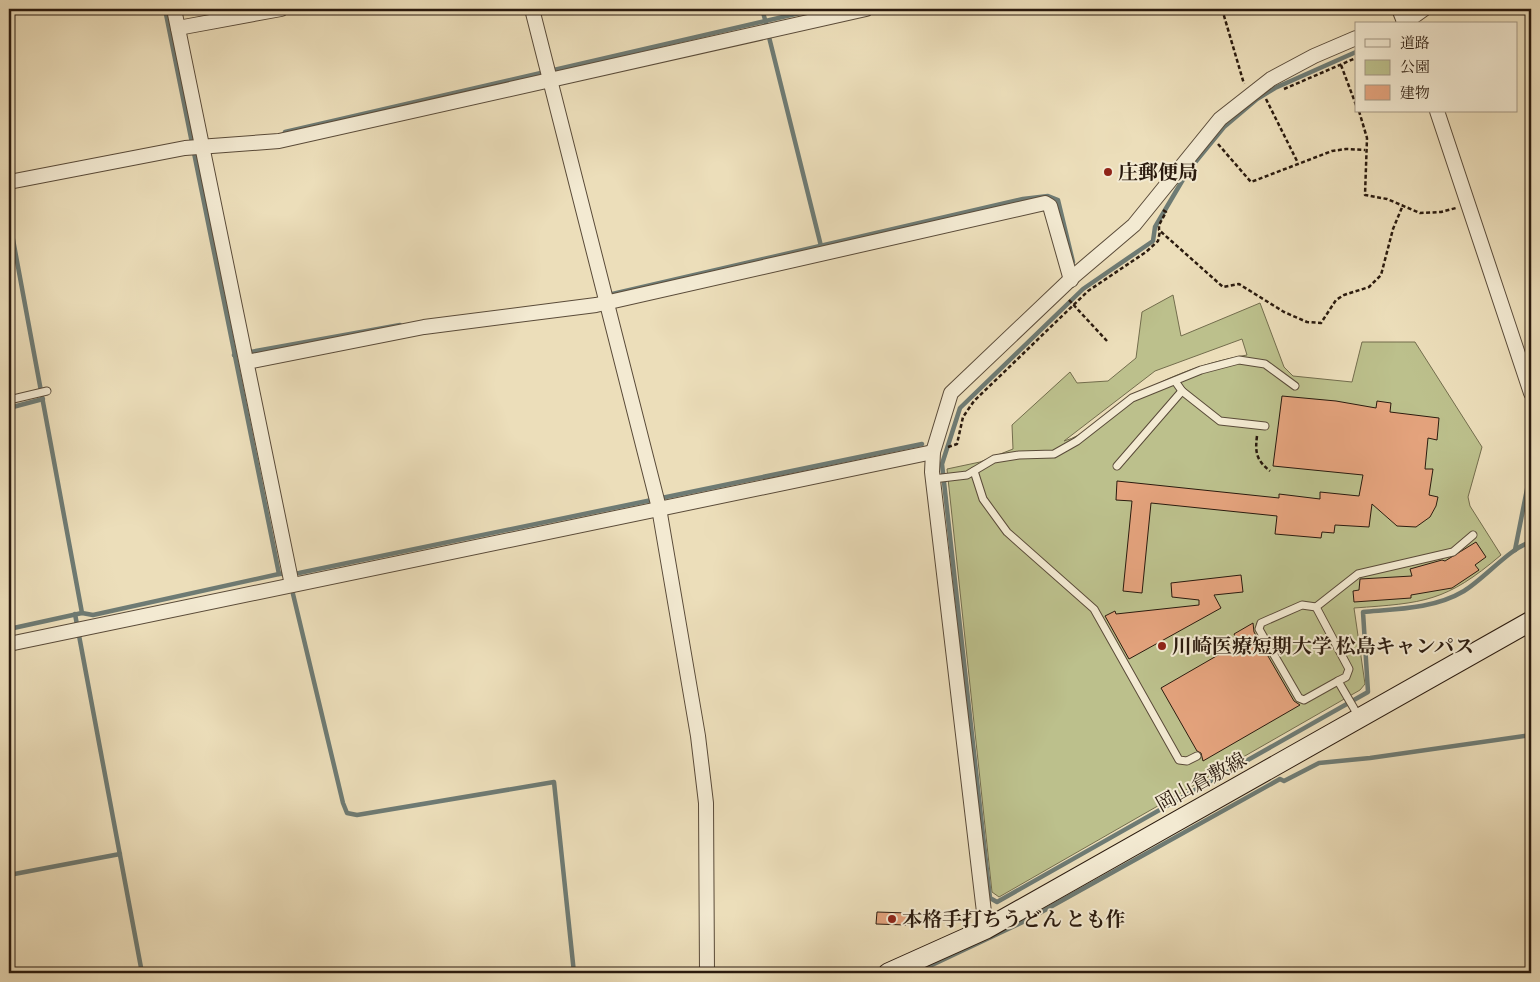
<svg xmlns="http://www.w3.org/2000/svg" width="1540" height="982" viewBox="0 0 1540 982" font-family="Alegreya,'Noto Serif JP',serif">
	<rect width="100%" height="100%" fill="#ecdeba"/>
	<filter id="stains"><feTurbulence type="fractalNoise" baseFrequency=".004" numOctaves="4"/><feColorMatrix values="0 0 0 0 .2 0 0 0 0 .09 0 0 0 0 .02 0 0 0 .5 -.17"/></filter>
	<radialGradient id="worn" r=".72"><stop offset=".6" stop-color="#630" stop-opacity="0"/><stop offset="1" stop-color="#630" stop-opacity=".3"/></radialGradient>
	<path fill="#bcc08c" stroke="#736d4d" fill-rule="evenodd" d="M 1173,295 L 1181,336 L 1260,303 L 1284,367 L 1293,376 L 1352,382 L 1362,342 L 1415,342 L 1482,447 L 1468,497 L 1470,506 L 1501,555 C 1446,602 1424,603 1354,608 L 1365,684 L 1360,690 L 999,897 L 992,892 L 947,469 L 980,462 L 1013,449 L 1012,425 L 1070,372 L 1077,383 L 1108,381 L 1136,358 L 1142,312 ZM 1242,339 L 1247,355 C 1201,363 1158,380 1119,406 C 1102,417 1084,436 1064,441 L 1155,371 Z"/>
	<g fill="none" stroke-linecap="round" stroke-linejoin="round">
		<g stroke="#6e7b74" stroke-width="4.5">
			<path d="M 165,9 L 279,574"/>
			<path d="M 762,9 L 766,23"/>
			<path d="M 768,33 L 821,246"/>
			<path d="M 1356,52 L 1275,88 L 1257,99 L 1224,127 L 1188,171 L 1155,227 L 1153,241 L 1083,289 L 960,408 L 942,464 L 990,898 L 997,902 L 1368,692 L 1363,612 C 1396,609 1434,609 1464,591 C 1484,579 1511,547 1531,542"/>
			<path d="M 285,132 L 817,9"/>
			<path d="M 9,218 L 82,613 L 9,629"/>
			<path d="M 608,295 L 1023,199 L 1048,196 L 1058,200 L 1073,262"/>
			<path d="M 234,355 L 400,325"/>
			<path d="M 9,408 L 43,399"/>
			<path d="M 1515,550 L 1531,469"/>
			<path d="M 293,594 L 343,803 L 347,813 L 357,815 L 554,782 L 574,973"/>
			<path d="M 82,613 L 93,615 L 279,574 L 299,573 L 922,444"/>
			<path d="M 75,614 L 142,973"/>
			<path d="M 9,875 L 120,854"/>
			<path d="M 915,973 L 1027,920 L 1280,779 L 1284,781 L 1319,763 L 1370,758 L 1531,735"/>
		</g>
	</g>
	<g fill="#e4a37d" stroke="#2a1a0e">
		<path d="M 1282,396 L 1336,401 L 1376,408 L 1377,401 L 1391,403 L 1390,412 L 1439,418 L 1437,440 L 1428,438 L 1425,469 L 1433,469 L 1429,495 L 1438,497 L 1436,506 L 1430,517 L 1416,527 L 1397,526 L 1372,504 L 1369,527 L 1335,525 L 1334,533 L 1322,532 L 1321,538 L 1275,534 L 1277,516 L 1151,503 L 1142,593 L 1123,591 L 1132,501 L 1116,500 L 1117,481 L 1279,498 L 1279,494 L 1320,499 L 1320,492 L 1359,496 L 1363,475 L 1273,466 Z"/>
		<path d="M 1476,542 L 1486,557 L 1475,565 L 1479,570 L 1452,588 L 1411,595 L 1411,598 L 1354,602 L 1353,591 L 1359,590 L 1360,579 L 1412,576 L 1410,569 L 1442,560 L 1445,561 Z"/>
		<path d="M 1241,575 L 1243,592 L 1214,595 L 1221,608 L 1129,659 L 1105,616 L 1115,611 L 1116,614 L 1199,605 L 1199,600 L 1172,597 L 1171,583 Z"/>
		<path d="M 1253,623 L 1254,632 L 1294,701 L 1300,705 L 1203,761 L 1201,753 L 1197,751 L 1161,688 L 1239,643 L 1234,634 Z"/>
		<path d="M 877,912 L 907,913 L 906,925 L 876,924 Z"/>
	</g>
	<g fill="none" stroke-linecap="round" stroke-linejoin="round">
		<g stroke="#5a4b39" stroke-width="9">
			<g id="service">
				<path d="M 1175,381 L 1182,391 L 1220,421 L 1265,426"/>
				<path d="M 9,400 L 47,391"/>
				<path d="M 1117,466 L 1182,391"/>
				<path d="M 974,471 L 983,499 L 1007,532 L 1094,609 L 1179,760 L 1187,761 L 1197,756"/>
				<path d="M 933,479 L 967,475 L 994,459 L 1019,455 L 1054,454 L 1077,441 L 1132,398 L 1201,370 L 1239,360 L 1265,364 L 1295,386"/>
				<path d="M 1316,607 L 1302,605 L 1261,623 L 1259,629 L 1299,698 L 1304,700 L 1338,681"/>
				<path d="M 1359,717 L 1338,681 L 1346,677 L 1349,669 L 1316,607 L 1358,574 L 1453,552 L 1473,535"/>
			</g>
		</g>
		<g stroke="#5a4b39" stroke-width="16">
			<g id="minor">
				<path d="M 174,9 L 292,585"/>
				<path d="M 532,9 L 659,508 L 698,736 L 706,803 L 707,973"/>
				<path d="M 1399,9 L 1405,24"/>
				<path d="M 1403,24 L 1424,9"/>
				<path d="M 178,28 L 281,9"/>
				<path d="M 1437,111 L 1531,393"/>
				<path d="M 9,182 L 185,148 L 279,141 L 866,9"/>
				<path d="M 247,362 L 424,327 L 596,305 L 1045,203 L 1050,206 L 1071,280"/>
				<path d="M 9,644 L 933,452"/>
				<path d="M 986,929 L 932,472 L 933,452 L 951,393 L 1074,276 L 1134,225 L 1220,119 L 1271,79 L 1314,56 L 1356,38"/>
			</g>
		</g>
		<g stroke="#2a1a0e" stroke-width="21">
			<path id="secondary" d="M 888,973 L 986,929 L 1531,621"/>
		</g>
		<g stroke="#2a1a0e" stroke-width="2.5" stroke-dasharray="4 2.5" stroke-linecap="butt">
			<path d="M 1222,9 L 1244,84"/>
			<path d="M 1341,65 L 1356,105"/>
			<path d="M 1284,89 L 1356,58"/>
			<path d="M 1266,99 L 1298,163"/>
			<path d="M 1359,111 L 1367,138 L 1365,195 L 1387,199 L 1420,213 L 1441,212 L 1456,208"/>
			<path d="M 1218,144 L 1251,182 L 1332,151 L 1346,149 L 1365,150"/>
			<path d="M 1163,210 L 1166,212 L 1159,225 L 1159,230 L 1223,287 L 1239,284 L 1284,312 L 1307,322 L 1321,323 L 1336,300 L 1344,295 L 1369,287 L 1381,275 L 1393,229 L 1403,205"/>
			<path d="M 1069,300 L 1107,341"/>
			<path d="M 1257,436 C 1255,452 1256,460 1270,471"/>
			<path d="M 948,447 L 957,444 L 963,417 L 974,401 L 1088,291 L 1146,252 L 1158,241 L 1160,231"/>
		</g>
		<use href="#service" stroke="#f3ead2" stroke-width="7"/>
		<use href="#minor" stroke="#f3ead2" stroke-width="14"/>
		<use href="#secondary" stroke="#f3ead2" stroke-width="19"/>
	</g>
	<g fill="#8f2418" stroke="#f3ead2" stroke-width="2">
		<circle cx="1108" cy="172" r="5"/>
		<circle cx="1162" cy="646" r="5"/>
		<circle cx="892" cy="919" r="5"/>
	</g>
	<g text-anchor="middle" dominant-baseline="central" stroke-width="4" stroke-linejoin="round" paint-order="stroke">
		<g font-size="20" font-weight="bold" fill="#2a1a0e" stroke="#f3ead2" text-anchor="start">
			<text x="1118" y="172">庄郵便局</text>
			<text x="1172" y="646">川崎医療短期大学 松島キャンパス</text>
			<text x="902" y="919">本格手打ちうどん とも作</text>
		</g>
		<g font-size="20" fill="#2a1a0e" stroke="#f3ead2">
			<text transform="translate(1201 782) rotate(-29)">岡山倉敷線</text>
		</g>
	</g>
	<rect width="1540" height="982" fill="none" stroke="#ecdeba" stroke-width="30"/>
	<rect x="10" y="10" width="1520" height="962" fill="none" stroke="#2a1a0e" stroke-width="2.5"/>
	<rect x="15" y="15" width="1510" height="952" fill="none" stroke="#2a1a0e"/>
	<rect x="1355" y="22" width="162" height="90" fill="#f3ead2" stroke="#a39784"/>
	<rect x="1365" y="39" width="25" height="8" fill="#f3ead2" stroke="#a39784"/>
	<text x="1400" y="48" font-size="15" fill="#2a1a0e">道路</text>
	<rect x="1365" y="60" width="25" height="15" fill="#bcc08c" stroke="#a39784"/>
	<text x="1400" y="72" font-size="15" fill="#2a1a0e">公園</text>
	<rect x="1365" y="85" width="25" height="15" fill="#e4a37d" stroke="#a39784"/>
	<text x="1400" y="98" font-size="15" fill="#2a1a0e">建物</text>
	<rect width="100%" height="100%" filter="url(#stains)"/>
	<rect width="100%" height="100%" fill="url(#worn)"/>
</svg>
